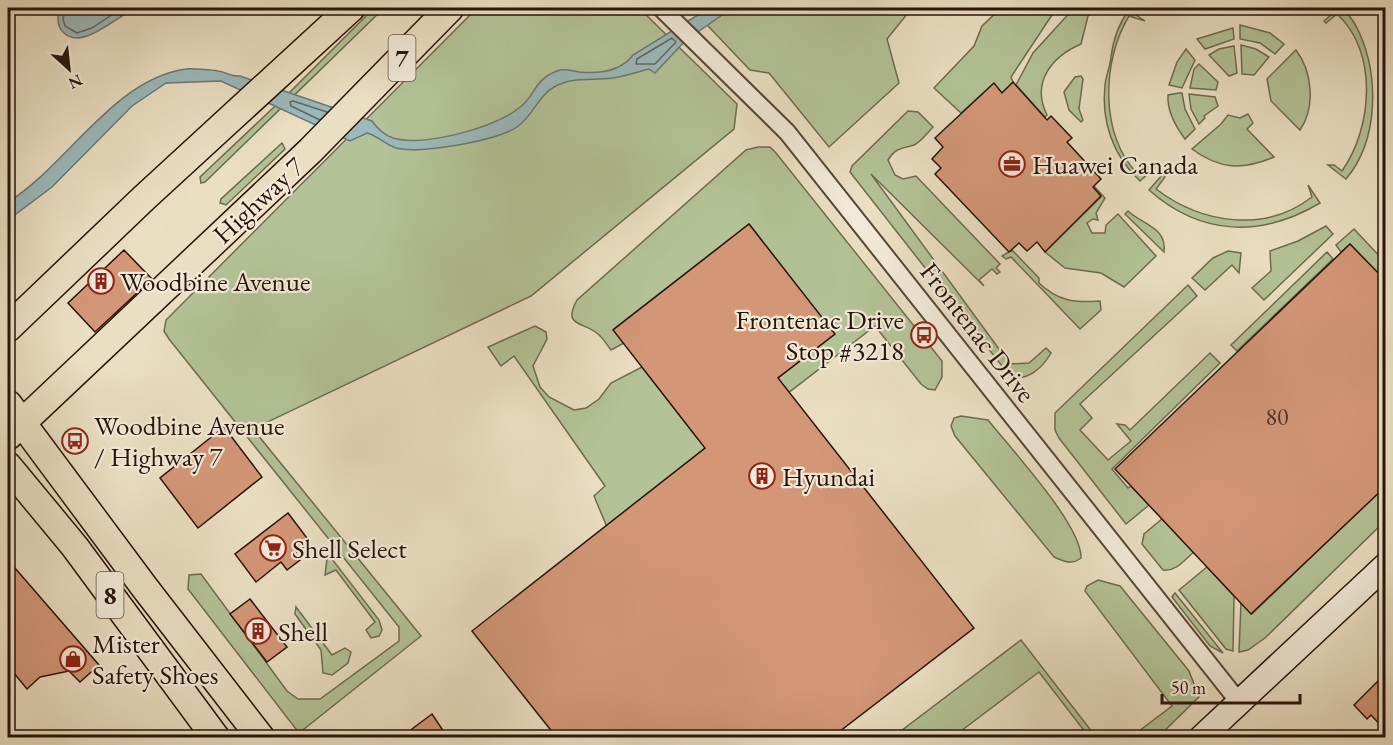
<svg xmlns="http://www.w3.org/2000/svg" width="1393" height="745" viewBox="0 0 1393 745" font-family="'EB Garamond',serif">
	<rect width="100%" height="100%" fill="#ebdfc3"/>
	<filter id="stains"><feTurbulence type="fractalNoise" baseFrequency=".00333" numOctaves="4"/><feColorMatrix values="0 0 0 0 .2 0 0 0 0 .09 0 0 0 0 .02 0 0 0 .5 -.17"/></filter>
	<radialGradient id="worn" r=".72"><stop offset=".6" stop-color="#630" stop-opacity="0"/><stop offset="1" stop-color="#630" stop-opacity=".3"/></radialGradient>
	<g fill="#b3c397" stroke="#6e6b50" stroke-width="1.5">
		<path d="M 374,8 L 384,8 L 205,182 L 201,183 L 200,177 L 289,93 Z"/>
		<path d="M 477,8 L 639,8 L 737,104 L 734,129 L 531,296 L 253,429 L 421,636 L 299,733 L 188,589 L 189,575 L 201,574 L 287,691 L 298,699 L 320,699 L 399,641 L 399,627 L 169,339 L 164,331 L 166,320 Z"/>
		<path d="M 691,8 L 912,8 L 887,39 L 899,83 L 829,147 L 769,73 L 750,70 Z"/>
		<path d="M 1001,8 L 1046,8 L 1052,15 L 1011,77 L 1013,82 L 1002,93 L 993,84 L 961,113 L 934,88 L 974,46 L 982,26 Z"/>
		<path d="M 1074,8 L 1094,8 L 1088,16 L 1081,44 C 1051,57 1031,83 1047,115 L 1045,117 L 1016,85 L 1033,53 Z"/>
		<path d="M 1339,8 C 1348,12 1355,23 1359,32 C 1379,76 1379,140 1346,179 L 1328,165 L 1334,165 L 1342,171 C 1372,129 1379,52 1337,14 L 1326,23 L 1324,21 Z"/>
		<path d="M 1129,10 L 1145,21 L 1129,16 C 1102,60 1099,136 1138,174 L 1147,166 L 1155,168 L 1140,181 C 1113,156 1101,121 1105,85 C 1106,75 1110,67 1111,57 C 1113,41 1119,23 1129,10 Z"/>
		<path d="M 1240,25 L 1270,33 L 1284,44 L 1275,54 L 1260,43 L 1240,39 Z"/>
		<path d="M 1233,28 L 1234,39 L 1205,49 L 1197,39 Z"/>
		<path d="M 1241,45 L 1256,49 L 1269,57 L 1254,75 L 1242,74 Z"/>
		<path d="M 1234,46 L 1237,73 L 1229,76 L 1209,55 L 1219,49 Z"/>
		<path d="M 1186,49 L 1195,60 L 1182,88 L 1169,85 L 1177,62 Z"/>
		<path d="M 1296,50 C 1312,71 1316,107 1300,130 L 1271,101 L 1267,79 Z"/>
		<path d="M 1199,64 L 1218,82 L 1216,90 L 1190,88 L 1194,69 Z"/>
		<path d="M 1081,76 L 1083,79 L 1079,109 L 1083,120 L 1081,122 L 1069,110 L 1064,92 L 1075,77 Z"/>
		<path d="M 1179,93 L 1182,93 L 1185,109 L 1195,129 L 1185,139 C 1176,127 1167,110 1168,95 Z"/>
		<path d="M 1189,94 L 1215,97 L 1218,106 L 1204,116 L 1205,118 L 1199,124 L 1191,109 Z"/>
		<path d="M 908,111 L 918,112 L 933,127 C 927,133 922,141 914,145 C 902,149 896,147 888,160 L 895,175 L 903,179 L 916,176 L 1000,264 L 996,268 L 1000,272 L 997,274 L 992,269 L 979,280 L 984,286 L 871,174 L 1010,364 L 1029,363 L 1046,348 L 1051,353 C 1043,367 1026,384 1009,375 L 850,172 L 852,166 Z"/>
		<path d="M 1248,114 L 1253,123 L 1247,129 L 1274,157 C 1243,170 1220,170 1192,149 L 1221,124 L 1228,115 L 1240,118 Z"/>
		<path d="M 282,143 L 285,149 L 226,205 L 220,203 L 221,199 Z"/>
		<path d="M 758,147 L 770,147 L 776,153 L 942,361 L 942,377 L 935,390 L 928,389 L 921,384 L 875,326 L 788,393 L 770,384 L 834,334 L 749,224 L 614,329 L 624,343 L 611,350 C 607,345 603,338 598,334 C 583,321 562,327 577,300 L 746,150 Z"/>
		<path d="M 1163,174 L 1165,177 L 1156,189 C 1201,223 1264,234 1312,197 L 1308,185 L 1320,203 C 1261,238 1201,236 1149,190 Z"/>
		<path d="M 1094,186 L 1105,198 L 1096,213 L 1098,220 L 1093,219 L 1087,223 L 1092,233 L 1105,233 L 1106,225 L 1118,214 L 1156,256 L 1124,287 L 1101,273 L 1065,268 L 1045,252 L 1101,197 Z"/>
		<path d="M 1128,211 C 1143,225 1167,227 1164,252 L 1125,214 Z"/>
		<path d="M 1326,226 L 1333,234 L 1264,300 L 1252,288 L 1271,271 L 1270,251 L 1298,241 Z"/>
		<path d="M 1354,229 L 1385,262 L 1385,281 L 1350,244 L 1341,252 L 1336,245 Z"/>
		<path d="M 1012,250 L 1039,278 L 1039,283 C 1058,301 1074,303 1100,301 L 1101,310 L 1080,329 L 1011,257 L 1006,259 L 1002,256 Z"/>
		<path d="M 1228,251 L 1241,253 L 1239,273 L 1232,265 L 1205,290 L 1192,278 L 1213,258 Z"/>
		<path d="M 1327,252 L 1333,259 L 1237,351 L 1231,345 Z"/>
		<path d="M 1188,285 L 1197,296 L 1080,404 L 1092,418 L 1080,430 L 1108,460 L 1131,441 L 1117,424 L 1125,425 L 1130,430 L 1210,353 L 1220,363 L 1112,469 L 1128,488 L 1131,486 L 1149,505 L 1126,524 L 1059,438 L 1055,430 L 1055,413 Z"/>
		<path d="M 535,326 L 546,332 L 547,339 L 533,366 L 540,387 L 549,397 L 574,410 L 586,408 L 599,399 L 611,383 L 642,367 L 698,439 L 713,442 L 607,527 L 594,496 L 605,486 L 514,356 L 501,366 L 488,347 Z"/>
		<path d="M 961,416 L 988,420 C 1010,448 1082,525 1081,558 C 1072,565 1065,562 1054,557 L 955,436 L 951,426 L 954,418 Z"/>
		<path d="M 1385,486 L 1385,521 L 1265,638 L 1248,650 L 1239,652 L 1241,603 L 1252,614 Z"/>
		<path d="M 1162,519 L 1194,552 C 1184,560 1176,572 1163,570 L 1142,544 L 1144,534 Z"/>
		<path d="M 327,559 L 332,559 L 379,620 L 382,630 L 379,636 L 371,638 L 366,630 L 375,622 L 336,570 L 325,575 Z"/>
		<path d="M 1207,567 L 1234,596 L 1233,651 L 1226,649 L 1179,590 Z"/>
		<path d="M 1098,580 L 1120,586 L 1189,671 L 1199,697 L 1158,737 L 1131,737 L 1172,706 L 1085,591 L 1087,586 Z"/>
		<path d="M 1175,593 L 1223,653 L 1210,646 L 1172,597 Z"/>
		<path d="M 296,607 L 332,655 L 345,648 L 351,652 L 348,663 L 332,675 L 323,673 L 321,650 L 295,614 Z"/>
		<path d="M 1021,640 L 1096,737 L 1089,737 L 1039,672 L 953,737 L 893,737 Z"/>
	</g>
	<g fill="#9bbabc" stroke="#6d7775" stroke-width="1.5">
		<path d="M 60,8 L 137,8 C 117,15 83,51 64,33 C 56,26 57,17 60,8 Z"/>
		<path d="M 709,8 L 732,8 L 685,41 L 655,73 L 649,69 C 637,72 625,76 613,78 C 592,81 573,76 554,87 C 538,96 533,116 517,127 C 496,141 420,154 396,148 C 386,145 378,136 367,133 L 350,141 L 221,81 L 166,83 L 132,106 L 52,187 L 8,220 L 8,202 C 66,167 113,79 186,69 C 190,68 213,70 218,71 C 227,72 230,77 240,76 L 372,121 C 377,128 384,135 393,138 C 424,147 494,128 519,108 C 536,96 533,80 557,71 C 563,68 572,71 579,72 C 599,74 621,71 633,55 Z"/>
	</g>
	<g fill="none" stroke-linecap="round" stroke-linejoin="round">
		<g stroke="#626663" stroke-width="1.5">
			<path d="M 65,8 L 63,19 L 65,26 L 77,33 L 92,28 L 122,8"/>
			<path d="M 672,38 L 676,42 L 655,64 L 636,64 L 637,59 Z"/>
			<path d="M 320,120 L 291,106 L 290,102 L 293,101 L 327,112"/>
		</g>
	</g>
	<g fill="#d39778" stroke="#28130a" stroke-width="1.5">
		<path d="M 1013,82 L 1047,120 L 1051,116 L 1072,138 L 1067,142 L 1101,179 L 1093,187 L 1101,196 L 1045,252 L 1037,242 L 1027,251 L 1019,243 L 1009,252 L 935,174 L 941,168 L 932,159 L 943,147 L 935,138 L 994,83 L 1002,93 Z"/>
		<path d="M 749,224 L 835,334 L 778,378 L 974,628 L 831,738 L 557,738 L 472,631 L 705,448 L 613,330 Z"/>
		<path d="M 1350,244 L 1386,281 L 1386,486 L 1251,614 L 1115,469 Z"/>
		<path d="M 124,250 L 152,279 L 95,332 L 68,303 Z"/>
		<path d="M 224,427 L 262,477 L 198,528 L 160,478 Z"/>
		<path d="M 288,513 L 310,542 L 295,553 L 300,560 L 287,570 L 281,562 L 256,582 L 235,554 Z"/>
		<path d="M 8,560 L 99,665 L 80,682 L 69,671 L 40,677 L 27,689 L 8,666 Z"/>
		<path d="M 250,599 L 287,647 L 267,662 L 230,614 Z"/>
		<path d="M 1386,673 L 1386,731 L 1371,715 L 1367,719 L 1354,705 Z"/>
		<path d="M 432,714 L 448,738 L 400,738 Z"/>
	</g>
	<g fill="none" stroke-linecap="round" stroke-linejoin="round">
		<g stroke="#594638" stroke-width="20">
			<path id="street" d="M 661,8 L 787,132 L 1239,702"/>
		</g>
		<g stroke="#28130a" stroke-width="27">
			<path id="secondary" d="M 1201,738 L 1386,565"/>
		</g>
		<g stroke="#28130a" stroke-width="30">
			<g id="primary">
				<path d="M 8,328 L 144,198 L 351,8"/>
				<path d="M 8,404 L 145,588 L 261,738"/>
				<path d="M 8,436 L 310,151 L 450,8"/>
				<path d="M 8,466 L 75,547 L 216,738"/>
			</g>
		</g>
		<use href="#street" stroke="#f2ead8" stroke-width="16"/>
		<use href="#secondary" stroke="#f2ead8" stroke-width="24"/>
		<use href="#primary" stroke="#ebdfc3" stroke-width="27"/>
	</g>
	<defs>
		<g id="office-ring" transform="scale(1.35)"><circle r="9.5" fill="#f2ead8" stroke="#8f2418" stroke-width="1.5"/><path d="M-6-3h4V-5.5h4V-3h4V5H-6ZM-1-4.5V-3h2v-1.5ZM-6 0V1H6V0Z" fill="#8f2418"/></g>
		<g id="building-ring" transform="scale(1.35)"><circle r="9.5" fill="#f2ead8" stroke="#8f2418" stroke-width="1.5"/><path d="M-4-6H4V6H1V3H-1V6H-4ZM-2.5-4.3h1.7v1.8h-1.7ZM.8-4.3h1.7v1.8H.8ZM-2.5-1h1.7V.8h-1.7ZM.8-1h1.7V.8H.8Z" fill="#8f2418"/></g>
		<g id="bus-ring" transform="scale(1.35)"><circle r="9.5" fill="#f2ead8" stroke="#8f2418" stroke-width="1.5"/><path d="M-5-6H5V4H4V6H2V4H-2V6H-4V4H-5ZM-3.5-4V0h7V-4ZM-3.5 1.2v1.5H-2V1.2ZM2 1.2v1.5H3.5V1.2Z" fill="#8f2418"/></g>
		<g id="supermarket-ring" transform="scale(1.35)"><circle r="9.5" fill="#f2ead8" stroke="#8f2418" stroke-width="1.5"/><path d="M-6-5.5h2.5l.6 2H6L4.5 2H-2.5L-4.4-4H-6ZM-1.5 3.2a1.3 1.3 0 1 0 .1 0ZM3 3.2a1.3 1.3 0 1 0 .1 0Z" fill="#8f2418"/></g>
		<g id="shop-ring" transform="scale(1.35)"><circle r="9.5" fill="#f2ead8" stroke="#8f2418" stroke-width="1.5"/><path d="M-5-2.5h2.3a2.7 3.5 0 0 1 5.4 0H5L5.5 6h-11ZM-1.5-2.5h3a1.5 2.3 0 0 0-3 0Z" fill="#8f2418"/></g>
	</defs>
	<g fill-rule="evenodd">
		<use href="#office-ring" x="1012" y="164"/>
		<use href="#building-ring" x="101" y="281"/>
		<use href="#bus-ring" x="924" y="335"/>
		<use href="#bus-ring" x="75" y="441"/>
		<use href="#building-ring" x="762" y="476"/>
		<use href="#supermarket-ring" x="273" y="548"/>
		<use href="#building-ring" x="258" y="631"/>
		<use href="#shop-ring" x="73" y="659"/>
	</g>
	<g text-anchor="middle" dominant-baseline="central" stroke-width="4.5" stroke-linejoin="round" paint-order="stroke">
		<g font-size="24" fill="#533426">
			<text x="1277" y="416">80</text>
		</g>
		<g fill="#f2ead8" stroke="#655448" stroke-width="1.5">
			<rect x="388.5" y="35" width="27" height="46" rx="4.5"/>
			<rect x="96.5" y="572" width="27" height="46" rx="4.5"/>
		</g>
		<g font-size="26" font-weight="bold" fill="#28130a">
			<text x="402" y="58">7</text>
			<text x="110" y="595">8</text>
		</g>
		<g font-size="27" fill="#28130a" stroke="#f2ead8" text-anchor="start">
			<text x="1032" y="164">Huawei Canada</text>
			<text x="120" y="281">Woodbine Avenue</text>
			<text x="904" y="319" text-anchor="end">Frontenac Drive<tspan x="904" dy="31">Stop #3218</tspan></text>
			<text x="94" y="425">Woodbine Avenue<tspan x="94" dy="31">/ Highway 7</tspan></text>
			<text x="782" y="476">Hyundai</text>
			<text x="292" y="548">Shell Select</text>
			<text x="278" y="631">Shell</text>
			<text x="92" y="643">Mister<tspan x="92" dy="31">Safety Shoes</tspan></text>
		</g>
		<g font-size="27" fill="#28130a" stroke="#f2ead8">
			<text transform="translate(258 200) rotate(-43)">Highway 7</text>
			<text transform="translate(978 332) rotate(52)">Frontenac Drive</text>
		</g>
	</g>
	<rect width="1393" height="745" fill="none" stroke="#ebdfc3" stroke-width="30"/>
	<rect x="9" y="9" width="1375" height="727" fill="none" stroke="#28130a" stroke-width="3"/>
	<rect x="15" y="15" width="1363" height="715" fill="none" stroke="#28130a" stroke-width="1.5"/>
	<g transform="translate(69 69) rotate(153)" stroke="#f2ead8" stroke-width="4.5" paint-order="stroke">
	<path d="M0-4.5L10 22L0 15L-10 22Z" fill="#28130a"/>
	<text y="-9" font-size="16" font-weight="bold" text-anchor="middle" fill="#28130a">N</text>
	</g>
	<path d="M1162 694v9h138v-9" fill="none" stroke="#28130a" stroke-width="3"/>
	<text x="1171" y="694" font-size="18" fill="#28130a" stroke="#f2ead8" stroke-width="4.5" paint-order="stroke">50 m</text>
	<rect width="100%" height="100%" filter="url(#stains)"/>
	<rect width="100%" height="100%" fill="url(#worn)"/>
</svg>
